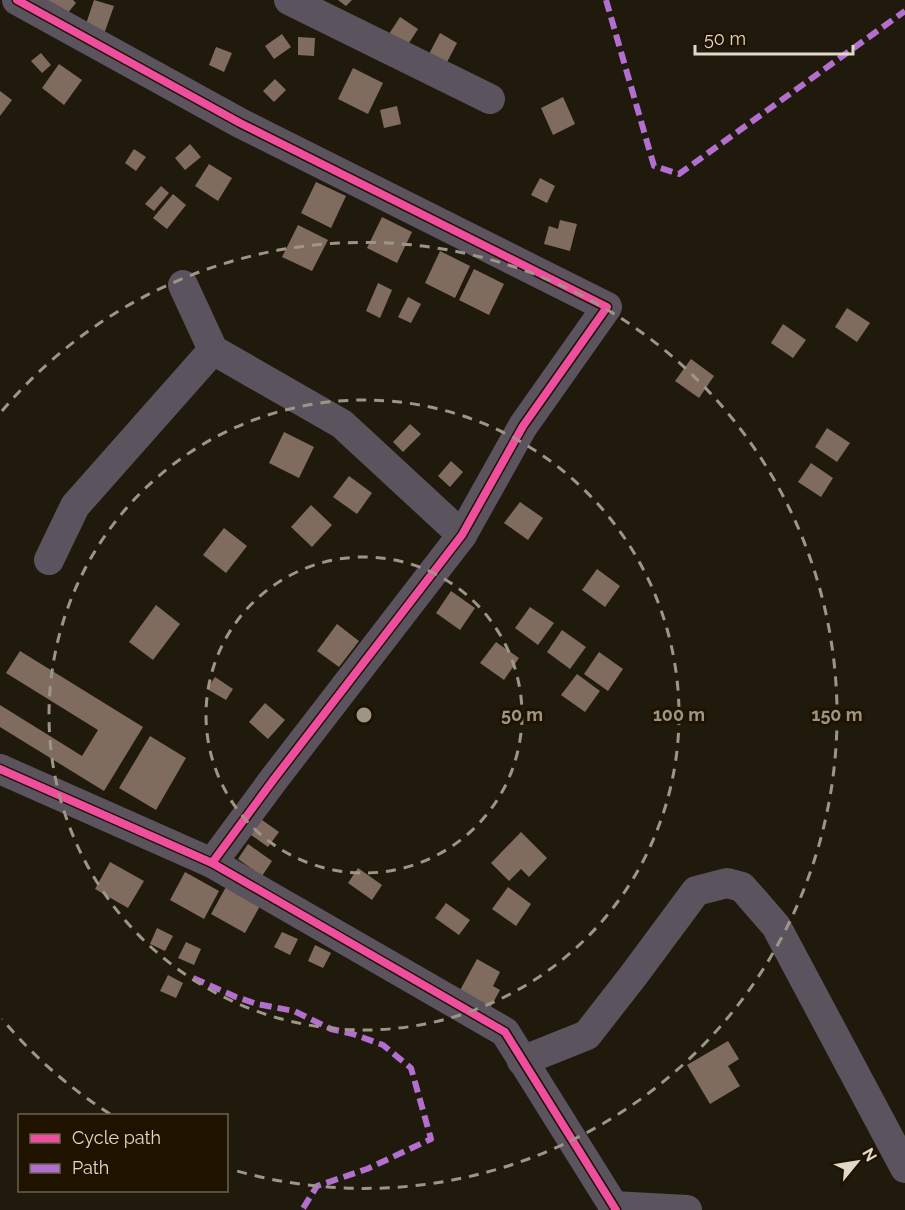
<svg xmlns="http://www.w3.org/2000/svg" width="905" height="1210" viewBox="0 0 905 1210" font-family="Raleway,sans-serif">
	<rect width="100%" height="100%" fill="#201a0c"/>
	<g fill="#806c5f">
		<path d="M 46,0 L 73,0 L 76,3 L 61,21 Z"/>
		<path d="M 94,0 L 114,6 L 104,34 L 85,27 Z"/>
		<path d="M 338,0 L 352,0 L 346,6 Z"/>
		<path d="M 400,17 L 418,29 L 407,46 L 389,34 Z"/>
		<path d="M 440,33 L 457,43 L 446,64 L 429,54 Z"/>
		<path d="M 282,34 L 291,47 L 274,59 L 265,46 Z"/>
		<path d="M 298,37 L 315,38 L 314,56 L 298,55 Z"/>
		<path d="M 216,47 L 232,53 L 224,72 L 209,65 Z"/>
		<path d="M 41,53 L 51,65 L 42,73 L 31,61 Z"/>
		<path d="M 59,64 L 82,80 L 64,105 L 42,88 Z"/>
		<path d="M 353,68 L 383,83 L 368,114 L 338,99 Z"/>
		<path d="M 275,79 L 286,90 L 274,102 L 263,91 Z"/>
		<path d="M 0,91 L 12,100 L 0,116 Z"/>
		<path d="M 563,97 L 575,124 L 553,135 L 541,108 Z"/>
		<path d="M 397,106 L 401,124 L 384,128 L 380,110 Z"/>
		<path d="M 190,144 L 201,157 L 185,170 L 175,158 Z"/>
		<path d="M 134,149 L 146,157 L 136,171 L 125,163 Z"/>
		<path d="M 209,164 L 232,178 L 218,201 L 195,186 Z"/>
		<path d="M 540,178 L 555,186 L 547,203 L 531,195 Z"/>
		<path d="M 316,182 L 346,196 L 331,228 L 301,213 Z"/>
		<path d="M 161,186 L 169,193 L 154,211 L 145,204 Z"/>
		<path d="M 173,194 L 186,205 L 167,229 L 153,218 Z"/>
		<path d="M 382,217 L 412,232 L 397,263 L 367,248 Z"/>
		<path d="M 560,220 L 577,224 L 570,251 L 544,244 L 549,226 L 558,229 Z"/>
		<path d="M 298,225 L 328,240 L 312,271 L 282,257 Z"/>
		<path d="M 440,251 L 470,266 L 455,298 L 425,283 Z"/>
		<path d="M 474,269 L 504,284 L 489,315 L 459,300 Z"/>
		<path d="M 378,283 L 392,290 L 380,318 L 366,311 Z"/>
		<path d="M 408,297 L 421,304 L 411,323 L 398,317 Z"/>
		<path d="M 847,308 L 870,323 L 857,342 L 835,327 Z"/>
		<path d="M 783,324 L 806,340 L 793,358 L 771,343 Z"/>
		<path d="M 691,359 L 714,376 L 699,398 L 675,381 Z"/>
		<path d="M 410,424 L 421,434 L 403,452 L 393,442 Z"/>
		<path d="M 827,428 L 850,443 L 837,462 L 815,447 Z"/>
		<path d="M 284,432 L 314,447 L 299,478 L 269,463 Z"/>
		<path d="M 451,461 L 463,472 L 450,487 L 438,476 Z"/>
		<path d="M 811,463 L 833,478 L 821,497 L 798,482 Z"/>
		<path d="M 349,476 L 372,493 L 357,514 L 333,497 Z"/>
		<path d="M 520,502 L 543,518 L 528,540 L 504,523 Z"/>
		<path d="M 311,505 L 332,525 L 312,547 L 291,527 Z"/>
		<path d="M 224,528 L 247,546 L 226,573 L 203,555 Z"/>
		<path d="M 597,569 L 620,586 L 605,607 L 582,590 Z"/>
		<path d="M 451,591 L 475,608 L 460,630 L 436,613 Z"/>
		<path d="M 156,605 L 180,624 L 153,660 L 129,642 Z"/>
		<path d="M 530,607 L 554,623 L 538,645 L 515,628 Z"/>
		<path d="M 337,624 L 359,641 L 339,667 L 317,651 Z"/>
		<path d="M 562,630 L 586,647 L 570,669 L 547,652 Z"/>
		<path d="M 496,642 L 519,658 L 504,680 L 480,663 Z"/>
		<path d="M 20,651 L 143,727 L 104,791 L 0,727 L 0,705 L 82,756 L 98,730 L 6,673 Z"/>
		<path d="M 599,652 L 623,669 L 608,691 L 584,674 Z"/>
		<path d="M 577,674 L 600,691 L 585,712 L 561,695 Z"/>
		<path d="M 215,677 L 233,689 L 226,700 L 207,689 Z"/>
		<path d="M 265,703 L 285,720 L 268,739 L 249,722 Z"/>
		<path d="M 150,736 L 186,758 L 156,810 L 119,788 Z"/>
		<path d="M 255,815 L 279,832 L 268,847 L 244,830 Z"/>
		<path d="M 521,832 L 547,858 L 529,877 L 521,869 L 509,881 L 491,863 Z"/>
		<path d="M 248,844 L 272,861 L 262,876 L 238,859 Z"/>
		<path d="M 110,862 L 144,881 L 128,908 L 95,889 Z"/>
		<path d="M 358,868 L 382,885 L 372,900 L 348,883 Z"/>
		<path d="M 185,872 L 219,891 L 204,919 L 170,900 Z"/>
		<path d="M 226,887 L 260,906 L 245,933 L 211,914 Z"/>
		<path d="M 508,887 L 531,904 L 516,926 L 492,909 Z"/>
		<path d="M 446,903 L 470,920 L 459,935 L 435,918 Z"/>
		<path d="M 157,928 L 173,936 L 165,951 L 150,944 Z"/>
		<path d="M 282,932 L 298,939 L 290,955 L 274,947 Z"/>
		<path d="M 186,942 L 201,949 L 194,965 L 178,958 Z"/>
		<path d="M 315,945 L 331,953 L 323,968 L 308,961 Z"/>
		<path d="M 477,959 L 500,972 L 493,986 L 500,990 L 489,1010 L 458,994 Z"/>
		<path d="M 168,975 L 183,983 L 176,998 L 160,991 Z"/>
		<path d="M 728,1041 L 739,1059 L 728,1066 L 740,1086 L 710,1104 L 687,1065 Z"/>
	</g>
	<g fill="none" stroke-linecap="round" stroke-linejoin="round">
		<g stroke="#5b535e" stroke-width="30">
			<path d="M 17,0 L 240,123 L 607,307 L 523,426 L 462,535 L 274,779 L 212,863"/>
			<path d="M 289,0 L 490,99"/>
			<path d="M 183,285 L 213,350 L 342,424 L 462,535"/>
			<path d="M 49,560 L 75,506 L 213,350"/>
			<path d="M 0,769 L 212,863 L 505,1032 L 616,1210"/>
			<path d="M 522,1061 L 587,1035 L 633,976 L 696,891 L 727,883 L 742,887 L 776,926 L 905,1168"/>
			<path d="M 613,1206 L 687,1210"/>
		</g>
		<g stroke="#b36fd0" stroke-width="6" stroke-dasharray="12 6" stroke-linecap="butt">
			<path d="M 606,0 L 654,166 L 679,174 L 905,11"/>
			<path d="M 193,978 L 236,997 L 257,1004 L 294,1011 L 331,1029 L 353,1034 L 383,1045 L 411,1068 L 431,1139 L 367,1169 L 317,1186 L 302,1210"/>
		</g>
		<g stroke="#1f1300" stroke-width="11">
			<g id="cycleway">
				<path d="M 17,0 L 240,123 L 607,307 L 523,426 L 462,535 L 274,779 L 212,863"/>
				<path d="M 0,769 L 212,863 L 505,1032 L 616,1210"/>
			</g>
		</g>
		<use href="#cycleway" stroke="#ef4d9e" stroke-width="8"/>
	</g>
	<g fill="none" stroke="#9d9687" stroke-width="3" stroke-dasharray="10 8">
		<circle cx="364" cy="715" r="158"/>
		<circle cx="364" cy="715" r="315"/>
		<path d="M110 1114A473 473 0 0 1 2 1019M2 411A473 473 0 1 1 230 1169"/>
	</g>
	<circle cx="364" cy="715" r="9" fill="#9d9687" stroke="#1f1300" stroke-width="3"/>
	<g font-size="18" text-anchor="middle" font-weight="bold" fill="#9d9687" stroke="#1f1300" stroke-width="6" stroke-linejoin="round" paint-order="stroke">
		<text x="522" y="721">50 m</text>
		<text x="679" y="721">100 m</text>
		<text x="837" y="721">150 m</text>
	</g>
	<rect x="18" y="1114" width="210" height="78" fill="#1f1300" stroke="#6c6250" stroke-width="1.5"/>
	<rect x="30" y="1134" width="30" height="9" fill="#ef4d9e" stroke="#6c6250" stroke-width="1.5"/>
	<text x="72" y="1144" font-size="18" fill="#e0d8c9">Cycle path</text>
	<rect x="30" y="1164" width="30" height="9" fill="#b36fd0" stroke="#6c6250" stroke-width="1.5"/>
	<text x="72" y="1174" font-size="18" fill="#e0d8c9">Path</text>
	<g transform="translate(857 1162) rotate(60)" stroke="#1f1300" stroke-width="4.5" paint-order="stroke">
	<path d="M0-4.5L10 22L0 15L-10 22Z" fill="#e0d8c9"/>
	<text y="-9" font-size="16" font-weight="bold" text-anchor="middle" fill="#e0d8c9">N</text>
	</g>
	<path d="M695 45v9h158v-9" fill="none" stroke="#e0d8c9" stroke-width="3"/>
	<text x="704" y="45" font-size="18" fill="#e0d8c9" stroke="#1f1300" stroke-width="4.5" paint-order="stroke">50 m</text>
</svg>
